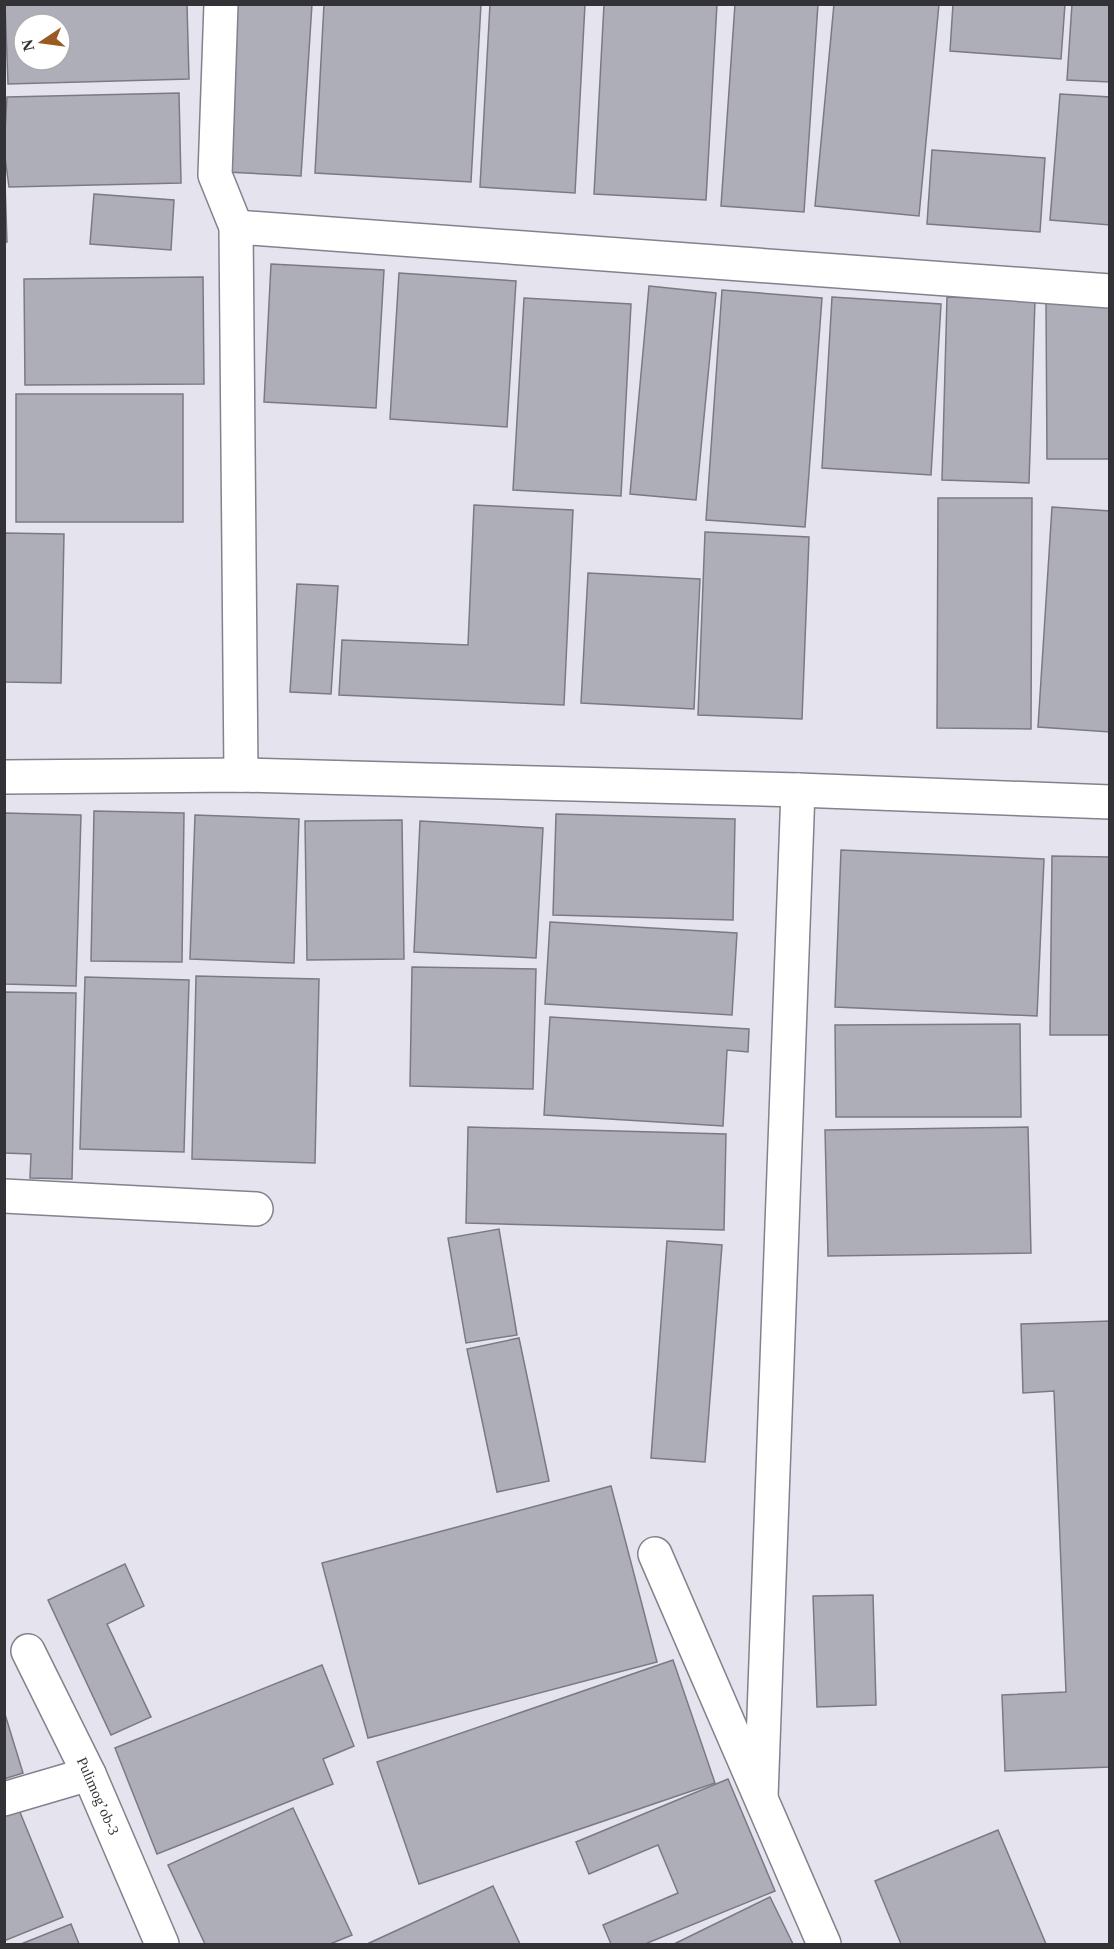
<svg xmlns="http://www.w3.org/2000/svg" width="1114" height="1949" viewBox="0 0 1114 1949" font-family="Georgia,serif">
	<rect width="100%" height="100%" fill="#e4e3ee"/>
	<g fill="#aeaeb8" stroke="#7b7a84" stroke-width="1.5" fill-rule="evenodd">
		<path d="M 5,4 L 187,4 L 189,79 L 8,84 ZM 24,24 L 60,24 L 60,60 L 24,60 Z"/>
		<path d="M 238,4 L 312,4 L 301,176 L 226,172 Z"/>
		<path d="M 324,4 L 481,4 L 471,182 L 315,173 Z"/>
		<path d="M 490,4 L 585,4 L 575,193 L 480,187 Z"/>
		<path d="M 604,4 L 717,4 L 706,200 L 594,194 Z"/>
		<path d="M 735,4 L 818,4 L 804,212 L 721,206 Z"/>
		<path d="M 834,4 L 939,4 L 919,216 L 815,206 Z"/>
		<path d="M 953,4 L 1065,4 L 1061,59 L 950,51 Z"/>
		<path d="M 1072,4 L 1110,4 L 1110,82 L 1067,80 Z"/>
		<path d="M 179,93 L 181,183 L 9,187 L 4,150 L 7,97 Z"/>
		<path d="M 1060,94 L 1110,97 L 1110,225 L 1050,220 Z"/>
		<path d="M 932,150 L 1045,158 L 1040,232 L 927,224 Z"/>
		<path d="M 4,154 L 7,242 L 4,242 Z"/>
		<path d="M 94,194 L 174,200 L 171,250 L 90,244 Z"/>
		<path d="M 271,264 L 384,270 L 376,408 L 264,402 Z"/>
		<path d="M 399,273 L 516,281 L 507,427 L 390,419 Z"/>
		<path d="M 203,277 L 204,384 L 25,385 L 24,279 Z"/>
		<path d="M 649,286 L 716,293 L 696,500 L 630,494 Z"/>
		<path d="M 722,290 L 822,298 L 805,527 L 706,520 Z"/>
		<path d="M 832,297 L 941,304 L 931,475 L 822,468 Z"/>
		<path d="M 947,297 L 1035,300 L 1029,483 L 942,480 Z"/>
		<path d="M 524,298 L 631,304 L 621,496 L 513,490 Z"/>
		<path d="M 1046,302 L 1110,302 L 1110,459 L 1047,459 Z"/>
		<rect x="16" y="394" width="167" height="128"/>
		<path d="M 938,498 L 1032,498 L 1031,729 L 937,728 Z"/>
		<path d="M 474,505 L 573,510 L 564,705 L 339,695 L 342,640 L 468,645 Z"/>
		<path d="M 1052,507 L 1110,511 L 1110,732 L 1038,727 Z"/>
		<path d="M 705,532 L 809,537 L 802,719 L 698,715 Z"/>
		<path d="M 4,533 L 64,534 L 61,683 L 4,682 Z"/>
		<path d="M 588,573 L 700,579 L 694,709 L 581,703 Z"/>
		<path d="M 297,584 L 338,586 L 331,694 L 290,692 Z"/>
		<path d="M 94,811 L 184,813 L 182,962 L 91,961 Z"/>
		<path d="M 4,813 L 81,815 L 76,986 L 4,984 Z"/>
		<path d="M 556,814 L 735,819 L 733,920 L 553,915 Z"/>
		<path d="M 195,815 L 299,819 L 294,963 L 190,959 Z"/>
		<path d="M 402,820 L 404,959 L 307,960 L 305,821 Z"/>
		<path d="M 420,821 L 543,828 L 536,958 L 414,952 Z"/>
		<path d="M 841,850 L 1044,859 L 1037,1016 L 835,1007 Z"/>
		<path d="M 1052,856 L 1110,857 L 1110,1035 L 1050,1035 Z"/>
		<path d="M 550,922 L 737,933 L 732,1015 L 545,1004 Z"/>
		<path d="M 412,967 L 536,969 L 533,1089 L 410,1086 Z"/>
		<path d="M 196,976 L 319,979 L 315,1163 L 192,1159 Z"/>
		<path d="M 85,977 L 189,980 L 184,1152 L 80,1149 Z"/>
		<path d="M 4,992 L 76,993 L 72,1179 L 30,1178 L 31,1154 L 4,1153 Z"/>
		<path d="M 550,1017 L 749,1029 L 748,1052 L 727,1050 L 723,1126 L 544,1115 Z"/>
		<path d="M 1020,1024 L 1021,1117 L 836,1117 L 835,1025 Z"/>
		<path d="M 468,1127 L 726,1134 L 724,1230 L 466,1223 Z"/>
		<path d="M 1028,1127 L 1031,1253 L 828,1256 L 825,1130 Z"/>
		<path d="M 499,1229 L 517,1335 L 466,1343 L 448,1238 Z"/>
		<path d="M 667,1241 L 722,1245 L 705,1462 L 651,1458 Z"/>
		<path d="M 1110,1321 L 1110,1767 L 1005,1771 L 1002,1695 L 1066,1692 L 1054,1391 L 1023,1393 L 1021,1324 Z"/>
		<path d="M 519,1338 L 549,1481 L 497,1492 L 467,1349 Z"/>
		<path d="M 611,1486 L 657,1662 L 368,1738 L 322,1563 Z"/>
		<path d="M 125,1564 L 144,1606 L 107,1624 L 151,1717 L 111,1735 L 48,1600 Z"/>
		<path d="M 873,1595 L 876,1705 L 817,1707 L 813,1596 Z"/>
		<path d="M 673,1660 L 715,1783 L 419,1884 L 377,1762 Z"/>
		<path d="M 322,1665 L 354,1746 L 323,1759 L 333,1784 L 157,1854 L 115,1748 Z"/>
		<path d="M 4,1711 L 23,1773 L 4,1779 Z"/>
		<path d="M 728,1779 L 775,1891 L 645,1944 L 611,1944 L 603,1925 L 678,1893 L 658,1845 L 589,1874 L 576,1842 Z"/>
		<path d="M 293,1808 L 352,1935 L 330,1944 L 205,1944 L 168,1865 Z"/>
		<path d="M 19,1810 L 63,1917 L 4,1941 L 4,1816 Z"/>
		<path d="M 998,1830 L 1046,1944 L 901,1944 L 875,1881 Z"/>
		<path d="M 493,1886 L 520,1944 L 367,1944 Z"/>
		<path d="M 770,1897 L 793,1944 L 674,1944 Z"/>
		<path d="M 71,1924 L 79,1944 L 21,1944 Z"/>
	</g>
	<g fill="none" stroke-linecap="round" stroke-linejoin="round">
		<g stroke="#83828c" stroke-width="36">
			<g id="minor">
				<path d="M 221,4 L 215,175 L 236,227 L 241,775"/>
				<path d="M 236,227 L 1110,291"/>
				<path d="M 4,777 L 241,775 L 798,790 L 1110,802"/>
				<path d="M 4,1196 L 256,1209"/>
				<path d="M 655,1554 L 824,1944"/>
				<path d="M 28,1651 L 89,1774 L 162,1944"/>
				<path d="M 761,1797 L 798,790"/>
				<path d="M 4,1799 L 89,1774"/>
			</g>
		</g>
		<use href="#minor" stroke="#fff" stroke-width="33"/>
	</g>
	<g text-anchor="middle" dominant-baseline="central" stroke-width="4.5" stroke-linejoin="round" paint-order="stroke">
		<g font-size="15" fill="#333337" stroke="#fff">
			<text transform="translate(98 1796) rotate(66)">Pulimog’ob-3</text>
		</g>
	</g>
	<rect width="1114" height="1949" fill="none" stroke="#333337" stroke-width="12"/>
	<g transform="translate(42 42) rotate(257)"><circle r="28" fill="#ffffff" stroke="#adadaf" stroke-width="1.5"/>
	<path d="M0-4.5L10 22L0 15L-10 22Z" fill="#9a5a22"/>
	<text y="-9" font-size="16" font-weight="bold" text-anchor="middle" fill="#333337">N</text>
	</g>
</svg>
